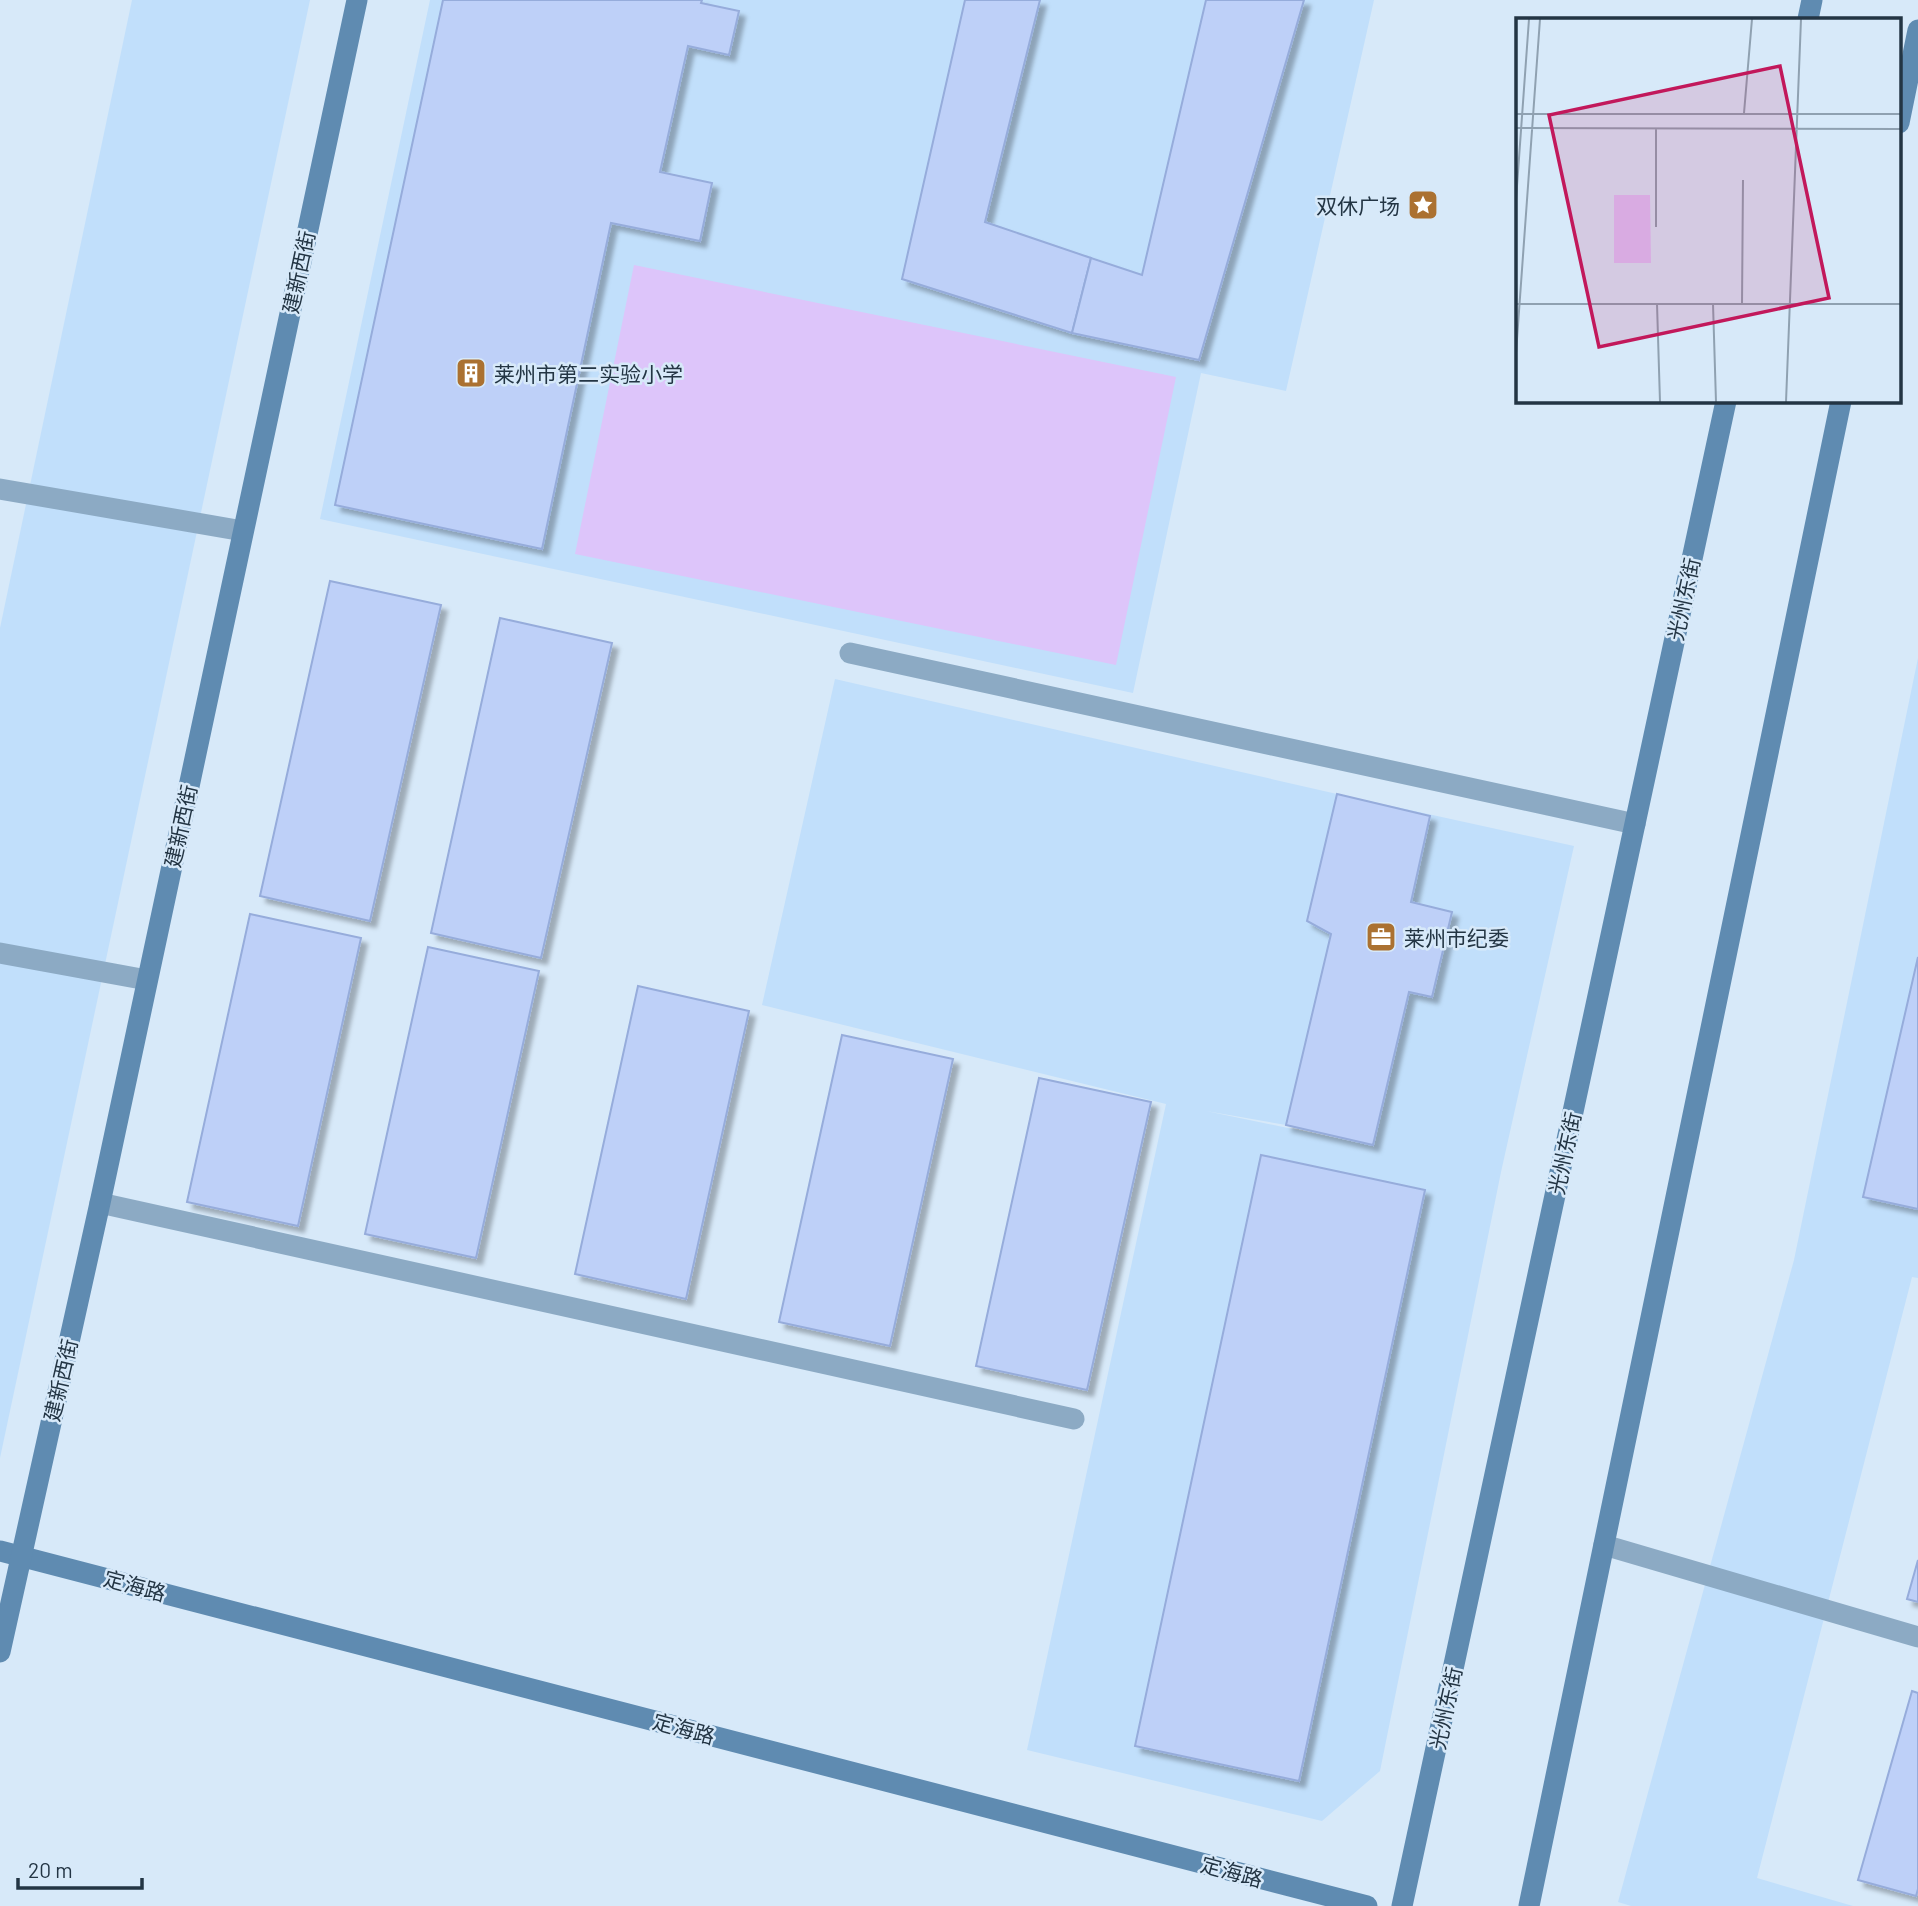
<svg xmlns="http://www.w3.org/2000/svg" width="1918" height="1906" viewBox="0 0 1918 1906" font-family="Barlow,'Noto Sans SC',sans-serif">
	<defs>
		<filter id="shadow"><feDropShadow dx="6" dy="6" stdDeviation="2" flood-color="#0004"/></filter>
	</defs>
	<rect width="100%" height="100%" fill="#d7e9f9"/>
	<g fill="#c1dffb" fill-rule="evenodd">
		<path d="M 132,0 L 310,0 L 0,1458 L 0,628 Z"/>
		<path d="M 430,0 L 1374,0 L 1286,391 L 1201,373 L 1133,693 L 320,519 Z"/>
		<path d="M 1918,658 L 1918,1278 L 1912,1277 L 1757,1878 L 1853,1906 L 1631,1906 L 1618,1902 L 1794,1260 Z"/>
		<path d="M 835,679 L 1337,794 L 1574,846 L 1501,1172 L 1380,1771 L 1322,1821 L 1027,1750 L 1166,1104 L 762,1005 ZM 1206,1111 L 1286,1125 L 1365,1144 Z"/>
	</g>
	<path fill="#ddc5fa" d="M 634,265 L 1176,377 L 1116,665 L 575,554 Z"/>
	<g fill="#bed0f8" stroke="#96acdb" stroke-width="2" filter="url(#shadow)">
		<path d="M 443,0 L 702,0 L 701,3 L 739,11 L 729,55 L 688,46 L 660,172 L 712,183 L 700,241 L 611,223 L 542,549 L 335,505 Z"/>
		<path d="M 965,0 L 1040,0 L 985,222 L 1091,258 L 1072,333 L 902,279 Z"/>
		<path d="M 1206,0 L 1304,0 L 1199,360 L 1072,333 L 1091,258 L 1142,275 Z"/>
		<path d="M 330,581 L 441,605 L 370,921 L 260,896 Z"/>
		<path d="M 500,618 L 612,643 L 541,958 L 431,933 Z"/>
		<path d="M 1337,794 L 1430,816 L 1411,902 L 1452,912 L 1432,997 L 1409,992 L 1373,1145 L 1286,1125 L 1331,934 L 1307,921 Z"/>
		<path d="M 250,914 L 361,938 L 298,1226 L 187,1202 Z"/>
		<path d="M 428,947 L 539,971 L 476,1258 L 365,1234 Z"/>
		<path d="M 1918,957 L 1918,1209 L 1863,1197 Z"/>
		<path d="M 638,986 L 749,1011 L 686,1299 L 575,1274 Z"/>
		<path d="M 842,1035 L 953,1059 L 890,1346 L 779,1322 Z"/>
		<path d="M 1039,1078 L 1151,1102 L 1087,1390 L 976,1366 Z"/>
		<path d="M 1261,1155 L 1425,1190 L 1299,1781 L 1135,1746 Z"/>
		<path d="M 1918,1560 L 1918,1602 L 1907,1599 Z"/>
		<path d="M 1912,1691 L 1918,1693 L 1918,1889 L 1916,1896 L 1858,1880 Z"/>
	</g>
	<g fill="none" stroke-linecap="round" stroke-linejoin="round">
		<g stroke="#8caac4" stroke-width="21">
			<path d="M 0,489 L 243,531"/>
			<path d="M 850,653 L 1635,824"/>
			<path d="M 0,953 L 147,980"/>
			<path d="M 100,1203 L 1074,1419"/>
			<path d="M 1604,1545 L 1918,1637"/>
		</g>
		<g stroke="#5f8bb1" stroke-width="21">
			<path d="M 1808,19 L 1812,0"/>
			<path d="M 1899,123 L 1918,30"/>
			<path d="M 0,1551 L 1367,1906"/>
			<path d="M 0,1652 L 100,1203 L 357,0"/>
			<path d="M 1402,1906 L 1726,401"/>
			<path d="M 1529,1906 L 1841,401"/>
		</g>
	</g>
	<defs>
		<g id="sight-square" transform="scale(1.575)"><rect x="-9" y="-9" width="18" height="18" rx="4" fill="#ab7131" stroke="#d7e9f9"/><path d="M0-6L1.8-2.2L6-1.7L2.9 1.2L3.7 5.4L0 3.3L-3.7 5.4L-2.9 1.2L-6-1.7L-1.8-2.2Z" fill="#fff"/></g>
		<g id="building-square" transform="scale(1.575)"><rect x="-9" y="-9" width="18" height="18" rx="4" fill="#ab7131" stroke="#d7e9f9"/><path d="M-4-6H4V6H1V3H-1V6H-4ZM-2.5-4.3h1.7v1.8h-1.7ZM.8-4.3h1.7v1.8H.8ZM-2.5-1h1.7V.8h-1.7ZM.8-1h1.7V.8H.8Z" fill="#fff"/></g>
		<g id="office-square" transform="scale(1.575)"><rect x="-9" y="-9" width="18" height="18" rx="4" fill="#ab7131" stroke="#d7e9f9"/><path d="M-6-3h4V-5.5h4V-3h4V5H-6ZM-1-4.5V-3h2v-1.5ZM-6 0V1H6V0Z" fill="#fff"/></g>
	</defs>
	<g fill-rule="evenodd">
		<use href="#sight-square" x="1423" y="205"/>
		<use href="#building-square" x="471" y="373"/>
		<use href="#office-square" x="1381" y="937"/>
	</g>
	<g text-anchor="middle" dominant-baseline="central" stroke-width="5" stroke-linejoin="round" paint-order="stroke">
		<g font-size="21" fill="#233544" stroke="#d7e9f9" text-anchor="start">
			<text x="1400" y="205" text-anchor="end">双休广场</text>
			<text x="494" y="373">莱州市第二实验小学</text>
			<text x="1404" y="937">莱州市纪委</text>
		</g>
		<g font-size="21" fill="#233544" stroke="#d7e9f9">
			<text transform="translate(298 272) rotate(-78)">建新西街</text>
			<text transform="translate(1683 599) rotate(-78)">光州东街</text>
			<text transform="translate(180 826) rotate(-78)">建新西街</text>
			<text transform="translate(1564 1153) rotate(-78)">光州东街</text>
			<text transform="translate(60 1380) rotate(-77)">建新西街</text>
			<text transform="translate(135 1585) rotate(15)">定海路</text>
			<text transform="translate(1445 1708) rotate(-78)">光州东街</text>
			<text transform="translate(684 1728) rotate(15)">定海路</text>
			<text transform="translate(1232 1871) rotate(15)">定海路</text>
		</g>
	</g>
	<g transform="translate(1516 18)">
		<rect width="385" height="385" fill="#d7e9f9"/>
		<path d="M 98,177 L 134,177 L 135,245 L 98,245 Z" fill="#ddc5fa"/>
		<path fill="none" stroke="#8fa1b1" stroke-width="2" d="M 228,95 L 236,1M 0,96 L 385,96M 0,110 L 385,111M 0,182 L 13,1M 140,209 L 140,110M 0,286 L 385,286M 141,286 L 144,384M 197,286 L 200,384M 226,286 L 227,162M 0,335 L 24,1M 270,384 L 285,1"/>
		<path fill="#c2185b" fill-opacity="0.15" stroke="#c2185b" stroke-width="3.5" d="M 264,48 L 313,280 L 83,329 L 33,97 Z"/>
		<rect width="385" height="385" fill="none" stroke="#233544" stroke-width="3.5"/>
	</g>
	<path d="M18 1878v10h124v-10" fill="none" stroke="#233544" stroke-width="3.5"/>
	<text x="28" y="1878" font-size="21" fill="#233544" stroke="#d7e9f9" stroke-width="5" paint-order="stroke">20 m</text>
</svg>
